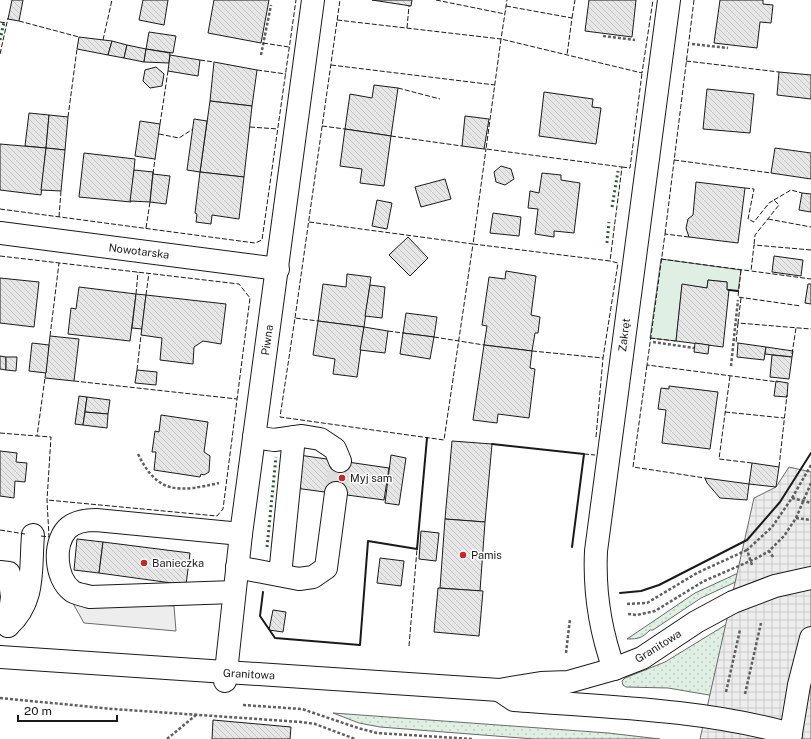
<svg xmlns="http://www.w3.org/2000/svg" width="811" height="739" viewBox="0 0 811 739" font-family="'Public Sans',sans-serif">
	<defs>
		<pattern id="grass-dots" width="8" height="8" patternUnits="userSpaceOnUse"><rect width="8" height="8" fill="#e0efe3"/><path d="M2 2h.1M6 6h.1" fill="none" stroke="#c0ccc2" stroke-width="1.8" stroke-linecap="round"/></pattern>
		<pattern id="plaza-grid" width="8" height="8" patternUnits="userSpaceOnUse"><rect width="8" height="8" fill="#ededed"/><path d="M0 4h8M4 0v8" fill="none" stroke="#cbcbcb"/></pattern>
		<pattern id="building-back-hatch" width="6" height="6" patternUnits="userSpaceOnUse"><rect width="6" height="6" fill="#e6e6e6"/><path d="M-1 5l2 2M0 0l6 6M5-1l2 2" fill="none" stroke="#c5c5c5"/></pattern>
	</defs>
	<rect width="100%" height="100%" fill="#fff"/>
	<g fill="url(#grass-dots)" stroke="#6a6a6a">
		<path d="M 736,574 L 740,575 L 742,579 L 701,598 L 653,630 L 650,630 C 642,638 639,639 627,639 L 695,593 Z"/>
		<path d="M 732,621 L 715,696 L 668,688 L 626,687 L 623,685 L 622,681 L 625,678 L 665,662 Z"/>
		<path d="M 333,713 L 608,733 L 660,739 L 534,739 L 380,727 L 359,723 Z"/>
	</g>
	<path fill="#e0efe3" stroke="#6a6a6a" d="M 661,259 L 741,270 L 738,291 L 727,290 L 727,282 L 708,280 L 707,288 L 682,285 L 676,341 L 650,338 Z"/>
	<path fill="#ededed" stroke="#6a6a6a" d="M 70,598 L 174,606 L 176,631 L 84,623 Z"/>
	<path fill="url(#plaza-grid)" stroke="#6a6a6a" d="M 789,467 L 811,472 L 811,739 L 700,739 L 754,498 L 776,487 Z"/>
	<g fill="url(#building-back-hatch)" stroke="#1a1a1a">
		<path d="M 12,0 L 23,0 L 19,21 L 8,19 Z"/>
		<path d="M 143,0 L 168,0 L 164,25 L 139,20 Z"/>
		<path d="M 214,0 L 269,0 L 261,43 L 208,33 Z"/>
		<path d="M 372,0 L 412,0 L 411,6 Z"/>
		<path d="M 589,0 L 636,0 L 632,37 L 585,31 Z"/>
		<path d="M 720,0 L 763,0 L 763,4 L 773,5 L 771,23 L 760,22 L 757,48 L 714,43 Z"/>
		<path d="M 149,32 L 176,36 L 173,53 L 146,49 Z"/>
		<path d="M 79,37 L 112,41 L 108,55 L 77,49 Z"/>
		<path d="M 112,41 L 127,45 L 124,58 L 108,55 Z"/>
		<path d="M 127,45 L 146,49 L 144,62 L 124,58 Z"/>
		<path d="M 146,49 L 170,53 L 169,63 L 144,62 Z"/>
		<path d="M 170,55 L 200,60 L 198,76 L 168,71 Z"/>
		<path d="M 214,62 L 257,70 L 252,106 L 210,101 Z"/>
		<path d="M 156,67 L 164,74 L 162,86 L 150,88 L 143,81 L 145,70 Z"/>
		<path d="M 779,72 L 811,75 L 811,99 L 777,95 Z"/>
		<path d="M 374,85 L 398,88 L 391,136 L 345,129 L 350,94 L 372,98 Z"/>
		<path d="M 707,89 L 754,94 L 750,133 L 703,129 Z"/>
		<path d="M 544,92 L 593,99 L 592,107 L 601,108 L 596,144 L 539,136 Z"/>
		<path d="M 210,101 L 252,106 L 244,177 L 200,172 Z"/>
		<path d="M 29,113 L 49,115 L 46,148 L 25,146 Z"/>
		<path d="M 49,115 L 68,117 L 65,150 L 46,148 Z"/>
		<path d="M 465,116 L 489,119 L 484,149 L 462,146 Z"/>
		<path d="M 194,119 L 207,121 L 200,172 L 187,170 Z"/>
		<path d="M 140,121 L 160,124 L 155,159 L 135,156 Z"/>
		<path d="M 345,129 L 391,136 L 384,186 L 360,183 L 362,169 L 340,166 Z"/>
		<path d="M 0,144 L 46,148 L 41,195 L 0,190 Z"/>
		<path d="M 46,148 L 65,150 L 61,191 L 41,190 Z"/>
		<path d="M 775,148 L 811,153 L 811,179 L 771,173 Z"/>
		<path d="M 84,153 L 135,159 L 131,202 L 79,197 Z"/>
		<path d="M 501,166 L 511,169 L 514,179 L 505,185 L 496,182 L 494,172 Z"/>
		<path d="M 134,170 L 153,172 L 150,202 L 130,201 Z"/>
		<path d="M 200,172 L 244,177 L 239,219 L 212,215 L 211,224 L 196,222 L 197,214 L 195,213 Z"/>
		<path d="M 542,173 L 561,175 L 561,180 L 580,183 L 574,233 L 554,231 L 554,237 L 535,234 L 538,209 L 528,208 L 530,191 L 539,193 Z"/>
		<path d="M 153,174 L 170,176 L 166,204 L 150,202 Z"/>
		<path d="M 445,179 L 451,199 L 421,207 L 415,187 Z"/>
		<path d="M 696,182 L 745,188 L 738,243 L 689,237 L 686,228 L 688,219 L 693,215 Z"/>
		<path d="M 802,193 L 811,194 L 811,212 L 799,210 Z"/>
		<path d="M 377,200 L 392,203 L 387,229 L 372,226 Z"/>
		<path d="M 493,213 L 521,217 L 519,236 L 490,233 Z"/>
		<path d="M 408,237 L 428,258 L 410,276 L 389,255 Z"/>
		<path d="M 774,256 L 803,260 L 801,276 L 772,272 Z"/>
		<path d="M 506,271 L 536,276 L 531,315 L 540,317 L 538,333 L 535,333 L 532,351 L 484,345 L 487,326 L 482,325 L 489,277 L 505,279 Z"/>
		<path d="M 347,274 L 371,277 L 364,327 L 318,321 L 323,284 L 346,287 Z"/>
		<path d="M 0,278 L 39,282 L 34,327 L 0,323 Z"/>
		<path d="M 708,280 L 727,282 L 727,290 L 729,290 L 723,347 L 676,341 L 682,284 L 707,288 Z"/>
		<path d="M 808,284 L 811,284 L 811,304 L 805,303 Z"/>
		<path d="M 370,285 L 385,287 L 382,318 L 365,316 Z"/>
		<path d="M 79,287 L 136,294 L 130,341 L 68,334 L 71,308 L 76,309 Z"/>
		<path d="M 136,294 L 146,295 L 142,329 L 132,328 Z"/>
		<path d="M 146,295 L 226,304 L 221,344 L 203,341 L 194,347 L 193,364 L 160,360 L 162,338 L 141,335 Z"/>
		<path d="M 406,313 L 437,317 L 434,337 L 403,333 Z"/>
		<path d="M 318,321 L 364,327 L 357,377 L 333,374 L 335,359 L 313,355 Z"/>
		<path d="M 364,327 L 388,331 L 385,353 L 360,350 Z"/>
		<path d="M 403,333 L 434,337 L 430,359 L 400,354 Z"/>
		<path d="M 50,336 L 79,339 L 74,381 L 45,378 Z"/>
		<path d="M 32,343 L 49,345 L 46,373 L 29,371 Z"/>
		<path d="M 695,343 L 709,345 L 708,354 L 694,352 Z"/>
		<path d="M 738,343 L 766,347 L 764,360 L 737,357 Z"/>
		<path d="M 484,345 L 532,351 L 530,368 L 535,369 L 529,418 L 498,414 L 497,423 L 473,420 Z"/>
		<path d="M 766,347 L 793,351 L 792,357 L 765,354 Z"/>
		<path d="M 772,355 L 792,357 L 789,379 L 770,377 Z"/>
		<path d="M 0,356 L 6,357 L 6,370 L 0,369 Z"/>
		<path d="M 6,357 L 17,357 L 16,371 L 6,370 Z"/>
		<path d="M 137,370 L 157,372 L 156,385 L 135,383 Z"/>
		<path d="M 776,381 L 788,383 L 787,397 L 774,396 Z"/>
		<path d="M 669,386 L 718,392 L 710,449 L 662,443 L 666,410 L 658,409 L 661,388 L 669,389 Z"/>
		<path d="M 79,396 L 87,397 L 83,425 L 75,424 Z"/>
		<path d="M 87,397 L 110,400 L 108,414 L 85,412 Z"/>
		<path d="M 85,412 L 108,414 L 107,428 L 83,425 Z"/>
		<path d="M 161,415 L 208,422 L 204,452 L 210,456 L 209,472 L 204,475 L 201,474 L 200,477 L 154,470 L 156,452 L 152,452 L 155,431 L 159,432 Z"/>
		<path d="M 452,441 L 492,444 L 485,522 L 445,519 Z"/>
		<path d="M 0,451 L 17,453 L 16,462 L 27,463 L 25,482 L 15,481 L 14,498 L 0,496 Z"/>
		<path d="M 299,455 L 389,468 L 384,500 L 295,488 Z"/>
		<path d="M 391,455 L 406,458 L 399,505 L 385,503 Z"/>
		<path d="M 752,463 L 779,467 L 776,487 L 749,484 Z"/>
		<path d="M 705,478 L 749,484 L 747,500 L 720,498 L 707,483 Z"/>
		<path d="M 445,519 L 485,522 L 480,591 L 440,588 Z"/>
		<path d="M 421,531 L 439,533 L 436,561 L 419,559 Z"/>
		<path d="M 77,539 L 103,542 L 99,573 L 74,570 Z"/>
		<path d="M 103,542 L 190,553 L 186,585 L 99,573 Z"/>
		<path d="M 380,558 L 404,561 L 401,586 L 377,583 Z"/>
		<path d="M 438,588 L 483,591 L 479,636 L 434,632 Z"/>
		<path d="M 273,610 L 286,612 L 283,632 L 269,630 Z"/>
		<path d="M 213,720 L 291,727 L 290,739 L 212,739 Z"/>
	</g>
	<g fill="none" stroke-linecap="round" stroke-linejoin="round">
		<path stroke="#ddd" stroke-width="22" stroke-dasharray="22 11" stroke-linecap="butt" d="M 336,493 L 340,461"/>
		<g stroke="#1a1a1a" stroke-width="24">
			<g id="minor">
				<path d="M 0,233 L 278,269"/>
				<path d="M 254,437 L 274,440 L 302,436 L 320,439 L 335,449 L 340,461"/>
				<path d="M 237,567 L 299,579 L 313,577 L 326,568 L 336,493"/>
				<path d="M 0,572 L 9,573 L 12,597 L 8,626"/>
				<path d="M 280,575 L 294,437"/>
				<path d="M 234,592 L 90,597 C 84,595 76,594 72,591 C 55,578 53,544 67,529 C 75,521 86,520 96,520 L 241,534"/>
				<path d="M 8,626 C 36,600 30,570 33,535"/>
				<path d="M 0,657 L 499,690 L 541,683 L 568,682 L 614,669 L 642,658 L 696,622 L 733,602 L 775,586 L 811,578"/>
				<path d="M 614,669 C 600,630 594,593 596,551 L 669,0"/>
				<path d="M 225,681 L 241,534 L 313,0"/>
				<path d="M 499,690 L 514,700 C 607,707 701,709 791,734"/>
			</g>
		</g>
		<g stroke="#1a1a1a" stroke-width="24">
			<path id="major" d="M 790,739 L 799,685 L 811,638"/>
		</g>
		<g stroke="#5f5f5f" stroke-width="2.5" stroke-dasharray="3 2" stroke-linecap="butt">
			<path d="M 603,36 L 635,40"/>
			<path d="M 692,44 L 728,48"/>
			<path d="M 261,55 L 271,5"/>
			<path d="M 653,342 L 694,348"/>
			<path d="M 731,366 L 738,300"/>
			<path d="M 138,454 C 158,495 179,492 219,483"/>
			<path d="M 792,498 L 811,465"/>
			<path d="M 796,518 L 811,483"/>
			<path d="M 773,557 L 769,551 L 784,536 L 796,518 L 811,520"/>
			<path d="M 752,565 L 747,550 L 772,527 L 792,498 L 811,503"/>
			<path d="M 627,604 L 647,603 L 697,573 L 747,550"/>
			<path d="M 628,614 L 637,615 L 655,611 L 704,581 L 757,558 L 769,551"/>
			<path d="M 566,653 L 570,619"/>
			<path d="M 726,692 L 740,630"/>
			<path d="M 745,694 L 761,623"/>
			<path d="M 0,698 L 113,709 L 301,722 L 315,724 L 355,739"/>
			<path d="M 243,705 L 302,709 L 358,728 L 377,733 L 472,739"/>
			<path d="M 167,739 L 196,715"/>
		</g>
		<use href="#minor" stroke="#fff" stroke-width="22"/>
		<use href="#major" stroke="#fff" stroke-width="22"/>
		<g stroke="#2b5a34" stroke-width="3" stroke-dasharray="2 3" stroke-linecap="butt">
			<path d="M 0,40 L 4,22"/>
			<path d="M 612,207 L 618,171"/>
			<path d="M 607,243 L 609,222"/>
			<path d="M 267,547 L 276,457"/>
		</g>
		<g stroke="#1a1a1a" stroke-width="1" stroke-dasharray="5 2" stroke-linecap="butt">
			<path d="M 436,0 L 505,14"/>
			<path d="M 506,6 L 572,18 L 567,55"/>
			<path d="M 572,18 L 575,0"/>
			<path d="M 337,20 L 501,39 L 507,0"/>
			<path d="M 19,21 L 79,37"/>
			<path d="M 0,22 L 7,23"/>
			<path d="M 407,28 L 409,6"/>
			<path d="M 103,40 L 112,0"/>
			<path d="M 263,43 L 289,47"/>
			<path d="M 0,54 L 8,18"/>
			<path d="M 200,60 L 214,62"/>
			<path d="M 686,61 L 779,72"/>
			<path d="M 331,65 L 495,85"/>
			<path d="M 257,70 L 286,74"/>
			<path d="M 398,88 L 440,99"/>
			<path d="M 68,117 L 77,49"/>
			<path d="M 160,124 L 168,71"/>
			<path d="M 322,126 L 345,129"/>
			<path d="M 250,127 L 278,129"/>
			<path d="M 159,134 L 179,138 L 193,129"/>
			<path d="M 391,136 L 462,146"/>
			<path d="M 484,149 L 486,149 L 473,244 L 610,261 L 622,167 L 486,149 L 501,39 L 642,73 L 653,0"/>
			<path d="M 674,160 L 771,173"/>
			<path d="M 622,167 L 630,168 L 642,73"/>
			<path d="M 153,174 L 155,159"/>
			<path d="M 745,188 L 754,189 L 748,219 L 754,222 L 769,203 L 774,200 L 779,205 L 755,235 L 754,245"/>
			<path d="M 774,200 L 791,190 L 802,193"/>
			<path d="M 0,209 L 255,243 L 262,240 L 296,0"/>
			<path d="M 59,217 L 61,191"/>
			<path d="M 768,219 L 811,227"/>
			<path d="M 309,222 L 473,244 L 444,440 L 280,417 L 295,318 L 318,321"/>
			<path d="M 146,228 L 150,202"/>
			<path d="M 665,234 L 694,0"/>
			<path d="M 689,237 L 665,234 L 647,365 L 778,382"/>
			<path d="M 811,250 L 754,245 L 751,271 L 811,279"/>
			<path d="M 0,256 L 239,284 L 250,298 L 223,509 L 217,516 L 47,500"/>
			<path d="M 661,259 L 751,271"/>
			<path d="M 741,270 L 738,297 L 801,306"/>
			<path d="M 136,294 L 138,272"/>
			<path d="M 146,295 L 149,273"/>
			<path d="M 741,298 L 738,323 L 811,329"/>
			<path d="M 295,318 L 340,0"/>
			<path d="M 738,323 L 736,343 L 738,343"/>
			<path d="M 388,331 L 403,333"/>
			<path d="M 50,336 L 59,263"/>
			<path d="M 434,337 L 484,345"/>
			<path d="M 650,338 L 676,341"/>
			<path d="M 532,351 L 603,358 L 618,263 L 610,261"/>
			<path d="M 792,354 L 796,328"/>
			<path d="M 647,365 L 633,467 L 705,478"/>
			<path d="M 137,370 L 141,335"/>
			<path d="M 730,376 L 719,459 L 752,463"/>
			<path d="M 74,381 L 237,399"/>
			<path d="M 725,412 L 784,418"/>
			<path d="M 0,433 L 37,436"/>
			<path d="M 596,437 L 603,358"/>
			<path d="M 584,454 L 595,455"/>
			<path d="M 779,467 L 787,395"/>
			<path d="M 0,530 L 25,534"/>
			<path d="M 41,536 L 49,537 L 47,500 L 51,437 L 37,436 L 45,378"/>
			<path d="M 409,646 L 417,549"/>
		</g>
		<g stroke="#1a1a1a" stroke-width="2">
			<path d="M 729,290 L 738,291"/>
			<path d="M 492,444 L 584,454 L 572,547"/>
			<path d="M 263,592 L 260,616 L 275,638 L 360,645 L 368,541 L 417,549 L 427,438"/>
			<path d="M 620,593 L 641,591 L 659,585 L 747,540 L 780,502 L 811,453"/>
		</g>
	</g>
	<g fill="#c62828" stroke="#fff" stroke-width="1.5">
		<circle cx="342" cy="478" r="4"/>
		<circle cx="463" cy="555" r="4"/>
		<circle cx="144" cy="563" r="4"/>
	</g>
	<g text-anchor="middle" dominant-baseline="central" stroke-width="3" stroke-linejoin="round" paint-order="stroke">
		<g font-size="11" fill="#1a1a1a" stroke="#fff">
			<text transform="translate(139 251) rotate(7)">Nowotarska</text>
			<text transform="translate(624 335) rotate(-83)">Zakręt</text>
			<text transform="translate(267 340) rotate(-82)">Piwna</text>
			<text transform="translate(658 646) rotate(-32)">Granitowa</text>
			<text transform="translate(249 674) rotate(3)">Granitowa</text>
		</g>
		<g font-size="11" fill="#1a1a1a" stroke="#fff" text-anchor="start">
			<text x="350" y="478">Myj sam</text>
			<text x="471" y="555">Pamis</text>
			<text x="152" y="563">Banieczka</text>
		</g>
	</g>
	<path d="M18 715v6h99v-6" fill="none" stroke="#1a1a1a" stroke-width="2"/>
	<text x="24" y="715" font-size="12" fill="#1a1a1a" stroke="#ffffff" stroke-width="3" paint-order="stroke">20 m</text>
</svg>
